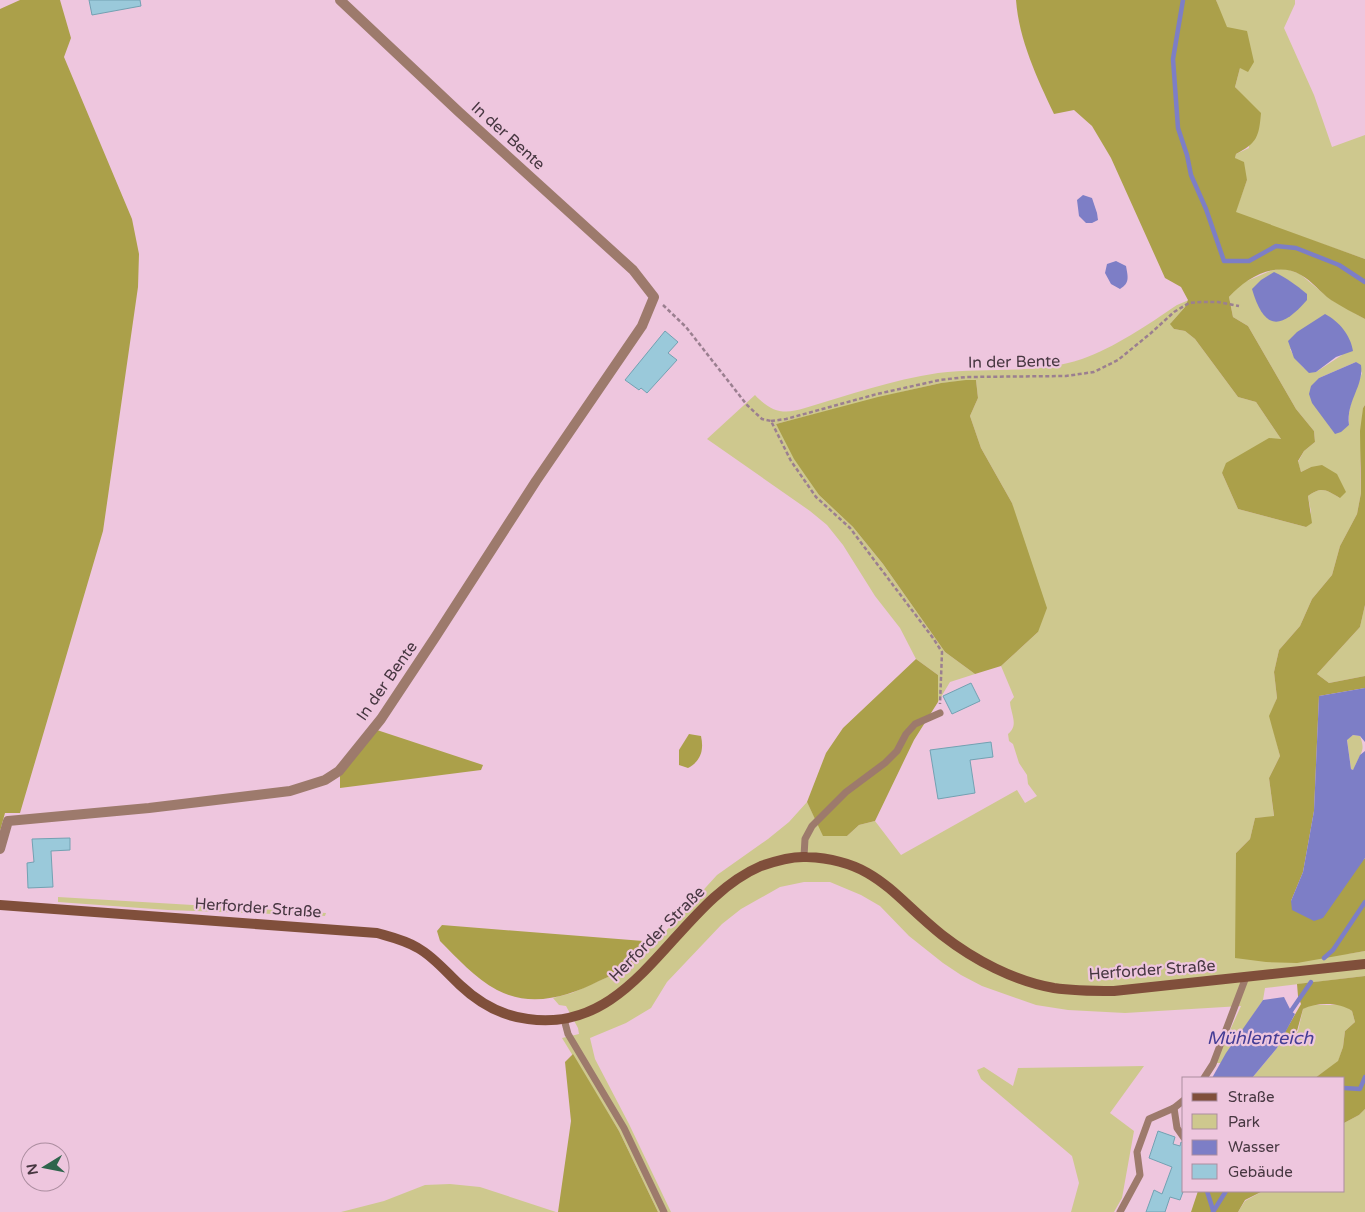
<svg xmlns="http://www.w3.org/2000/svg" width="1365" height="1212" viewBox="0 0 1365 1212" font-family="'Varela Round',sans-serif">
	<rect width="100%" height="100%" fill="#eec6de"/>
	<g fill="#cec88e" fill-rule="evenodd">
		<path d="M 1216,0 L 1295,0 L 1295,4 L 1284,28 L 1314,95 L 1332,147 L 1365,135 L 1365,259 L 1235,213 L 1247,180 L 1235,158 L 1236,154 L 1249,148 L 1244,97 L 1235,87 L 1240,68 Z"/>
		<path d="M 1284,268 L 1300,274 L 1330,299 L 1365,319 L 1365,405 L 1363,408 L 1360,468 L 1361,493 L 1357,514 L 1340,546 L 1332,575 L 1312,599 L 1300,626 L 1279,650 L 1274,672 L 1277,698 L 1270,716 L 1280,756 L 1269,778 L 1274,817 L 1255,818 L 1250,839 L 1236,853 L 1347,954 L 1365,951 L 1365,976 L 1265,988 L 1263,1000 L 1221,1063 L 1215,1063 L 1241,1006 L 1125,1013 L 1068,1010 L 1036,1005 L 982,986 L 961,975 L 943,963 L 909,936 L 880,906 L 861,895 L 830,882 L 804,882 L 780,887 L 741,909 L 722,924 L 667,982 L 651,1008 L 626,1023 L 590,1038 L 595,1059 L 629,1124 L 671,1212 L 658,1212 L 619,1131 L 562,1038 L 579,1034 L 578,1028 L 566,1006 L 559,1005 L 553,998 L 572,993 L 623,970 L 656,942 L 717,875 L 768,839 L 789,822 L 807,802 L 824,836 L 847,836 L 859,825 L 875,821 L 901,855 L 1017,790 L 1025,803 L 1037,796 L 1028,784 L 1027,775 L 1019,763 L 1013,744 L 1009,741 L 1008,734 C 1019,725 1011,715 1010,702 L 1014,697 L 1001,666 L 1038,632 L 1012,503 L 981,448 L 970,416 L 978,398 L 976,380 L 941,383 L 906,391 L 776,424 L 819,495 L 853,527 L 883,564 L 945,652 L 975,674 L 950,682 L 938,702 L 938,675 L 916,659 L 900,628 L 875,596 L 843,545 L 827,525 L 810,511 L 707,439 L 755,395 C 771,412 783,415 805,408 C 849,395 892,380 938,373 C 984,367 1036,375 1082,359 C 1114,348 1149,324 1177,305 L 1189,300 L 1185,307 L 1171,323 L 1174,329 L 1185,331 L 1195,339 L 1238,397 L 1256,402 L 1281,439 L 1222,473 L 1238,509 L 1306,527 L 1311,512 L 1308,496 C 1322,486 1326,490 1340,498 L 1311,467 L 1301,472 L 1298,462 L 1304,451 L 1315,442 L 1314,431 L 1296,409 L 1248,326 L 1233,317 L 1229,297 L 1240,284 L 1270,271 ZM 1290,349 L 1342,355 L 1316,372 L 1304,368 C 1298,362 1293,356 1290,349 ZM 1356,362 L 1362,373 C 1356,391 1347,406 1349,425 L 1346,427 L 1330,427 L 1327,421 L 1319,378 Z"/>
		<path d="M 1365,605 L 1365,676 L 1329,683 L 1317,674 L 1360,627 Z"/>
		<path d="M 1353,735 L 1360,736 C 1365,750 1362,750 1357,762 C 1355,765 1355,768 1353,770 L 1351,769 L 1347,739 Z"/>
		<path d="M 58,897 L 326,913 L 325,916 L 168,910 L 58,902 Z"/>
		<path d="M 1310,1005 L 1344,1005 L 1352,1011 L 1355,1022 L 1345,1031 L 1343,1047 L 1338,1062 L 1315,1078 L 1252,1078 L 1277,1048 L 1281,1039 L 1291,1040 L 1298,1031 L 1303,1009 Z"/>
		<path d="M 1144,1066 L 1110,1113 L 1134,1131 L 1122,1198 L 1114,1212 L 1071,1212 L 1079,1183 L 1072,1156 L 981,1079 L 977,1070 L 984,1067 L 1013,1086 L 1018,1068 Z"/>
		<path d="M 1365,1109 L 1365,1212 L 1238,1212 L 1245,1201 L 1263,1191 L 1344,1191 L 1344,1123 L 1359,1115 Z"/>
		<path d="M 450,1184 L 480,1187 L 556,1212 L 341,1212 L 384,1201 L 425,1185 Z"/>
	</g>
	<g fill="#aba04a">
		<path d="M 20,0 L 60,0 L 71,38 L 64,57 L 132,219 L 139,254 L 138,287 L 103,531 L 20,813 L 5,813 L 0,831 L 0,9 Z"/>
		<path d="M 1016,0 L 1216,0 L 1227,27 L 1247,31 L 1254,62 L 1248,72 L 1240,68 L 1235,87 L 1261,113 C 1259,137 1257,143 1236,154 L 1235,158 L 1244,162 L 1247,180 L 1236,212 L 1365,259 L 1365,319 C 1354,313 1342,307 1331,300 C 1320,292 1312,281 1301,275 C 1276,260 1246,278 1229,297 L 1233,317 L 1248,326 L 1296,409 L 1314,431 L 1315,442 L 1304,451 L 1298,461 L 1301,472 L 1311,467 L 1322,465 L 1337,474 L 1346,492 L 1340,498 C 1326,490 1322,486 1308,496 L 1312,523 L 1306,527 L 1238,509 L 1222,473 L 1226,463 L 1269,438 L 1281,439 L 1256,402 L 1238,397 L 1195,339 L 1185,331 L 1174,329 L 1170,324 L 1185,307 L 1188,300 L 1181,287 L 1165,278 L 1111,158 L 1092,126 L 1074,110 L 1054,114 C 1037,78 1019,40 1016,0 Z"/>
		<path d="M 966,380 L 976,380 L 978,398 L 970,416 L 981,448 L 1012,503 L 1047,608 L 1038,632 L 1001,666 L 975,674 L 945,652 L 883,564 L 853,527 L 819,495 L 794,459 L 776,424 L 878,397 L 941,383 Z"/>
		<path d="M 1365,405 L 1365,605 L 1360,627 L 1317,674 L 1329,683 L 1365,676 L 1365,688 L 1319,696 L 1314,811 L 1303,872 L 1291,901 L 1361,862 L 1365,858 L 1365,951 L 1297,963 L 1266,962 L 1235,958 L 1236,853 L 1250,839 L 1255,818 L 1274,816 L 1269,778 L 1280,756 L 1269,716 L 1277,698 L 1274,672 L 1279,650 L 1300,626 L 1312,599 L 1332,575 L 1340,546 L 1357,514 L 1361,493 L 1360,431 L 1363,408 Z"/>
		<path d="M 916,659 L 938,675 L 938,702 L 914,740 L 875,821 L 859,825 L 847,836 L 823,836 L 807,802 L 826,753 L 843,728 Z"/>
		<path d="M 377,730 L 483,765 L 481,770 L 340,788 L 340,776 Z"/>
		<path d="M 689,734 L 701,736 C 704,750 701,761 688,768 L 679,765 L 679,750 Z"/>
		<path d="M 442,925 L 656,942 C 645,951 635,961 623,969 C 616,974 607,977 599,981 C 567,997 531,1008 497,990 C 475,978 457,958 440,941 L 437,931 Z"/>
		<path d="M 1365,976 L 1365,1109 L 1359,1115 L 1344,1123 L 1344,1078 L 1315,1078 L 1338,1061 L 1343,1047 L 1345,1031 L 1355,1022 L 1352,1011 C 1340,1002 1317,1002 1303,1009 L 1297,1031 L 1291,1040 L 1281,1039 L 1301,1004 L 1298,996 L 1297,984 Z"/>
		<path d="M 573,1054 L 619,1131 L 658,1212 L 558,1212 L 571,1121 L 565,1062 Z"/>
		<path d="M 1198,1191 L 1263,1191 L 1245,1200 L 1238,1212 L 1191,1212 Z"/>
	</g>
	<g fill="#7d7ec6" fill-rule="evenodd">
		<path d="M 1083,195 L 1092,198 L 1097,213 L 1098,220 L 1092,223 L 1086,223 L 1079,216 L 1077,200 Z"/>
		<path d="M 1116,261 L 1126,266 C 1128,277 1130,283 1120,289 L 1111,284 L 1105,273 L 1107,264 Z"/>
		<path d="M 1274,272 C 1287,278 1296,285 1307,294 L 1307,300 C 1280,331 1264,330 1252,289 L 1261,280 Z"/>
		<path d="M 1325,314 C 1339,321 1351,336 1353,351 L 1336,357 L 1316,372 L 1309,373 L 1294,358 L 1288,341 L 1297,332 Z"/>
		<path d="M 1356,362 L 1361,365 C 1364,386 1346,401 1349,425 L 1341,432 L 1335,434 L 1312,403 L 1309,394 L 1311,386 L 1319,378 Z"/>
		<path d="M 1365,688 L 1365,858 L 1323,918 L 1314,921 L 1292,910 L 1291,901 L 1303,872 L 1314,811 L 1319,696 ZM 1353,735 L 1360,736 L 1365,742 L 1365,751 L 1360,755 L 1353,770 L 1351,769 L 1347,740 Z"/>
		<path d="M 1284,997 L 1291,1011 L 1295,1014 L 1277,1048 L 1252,1078 L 1212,1078 L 1226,1053 L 1263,1000 Z"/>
	</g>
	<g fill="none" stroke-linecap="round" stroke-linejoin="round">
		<g stroke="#7d7ec6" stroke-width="4.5">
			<path d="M 1183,0 L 1173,59 L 1178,128 L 1187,155 L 1191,175 L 1206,209 L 1224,261 L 1249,261 L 1276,246 L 1296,248 L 1339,265 L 1365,282"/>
			<path d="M 1324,958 L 1333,950 L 1365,902"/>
			<path d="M 1291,1011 L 1311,982"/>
			<path d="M 1344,1088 L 1360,1089 L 1365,1077"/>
			<path d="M 1207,1191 L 1213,1210"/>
			<path d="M 1213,1212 L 1226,1191"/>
		</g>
	</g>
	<g fill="#9ac9da" stroke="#73a1b2">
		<path d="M 89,0 L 140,0 L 141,6 L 92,15 Z"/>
		<path d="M 665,331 L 678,342 L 668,353 L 677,360 L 647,393 L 641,388 L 639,390 L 625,380 Z"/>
		<path d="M 971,683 L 980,701 L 952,714 L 943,696 Z"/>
		<path d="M 991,742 L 993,757 L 970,760 L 975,793 L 938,799 L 930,750 Z"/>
		<path d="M 70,838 L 70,850 L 51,851 L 53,887 L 28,888 L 27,863 L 34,862 L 32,839 Z"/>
		<path d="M 1158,1131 L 1175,1137 L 1173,1144 L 1180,1146 L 1181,1142 L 1184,1143 L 1184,1189 L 1180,1200 L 1170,1197 L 1165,1212 L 1146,1212 L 1154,1190 L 1162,1194 L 1172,1167 L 1149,1158 Z"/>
	</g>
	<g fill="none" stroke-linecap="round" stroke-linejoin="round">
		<g stroke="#9b7f90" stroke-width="2.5" stroke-dasharray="4 2.5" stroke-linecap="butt">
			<path d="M 663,305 L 686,327 L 747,405 L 762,419 L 771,421 L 791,461 L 816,497 L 850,528 L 933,638 L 942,652 L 940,704"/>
			<path d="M 771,421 L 786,419 L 877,394 L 940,380 L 966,377 L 1066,376 L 1094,372 L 1118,360 L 1151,333 L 1174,312 L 1189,303 L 1201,302 L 1218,302 L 1239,306"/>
		</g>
		<g stroke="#9d7a6c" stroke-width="7">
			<path d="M 804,856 L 805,839 L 812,826 L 846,792 L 885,763 L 897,751 L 906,734 L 915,724 L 940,713"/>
			<path d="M 564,1019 L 568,1034 L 624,1128 L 664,1212"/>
			<path d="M 1204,1078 L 1213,1064 L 1246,977"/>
			<path d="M 1174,1108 L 1177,1128 L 1184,1138"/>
			<path d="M 1120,1212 L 1140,1175 L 1137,1152 L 1149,1119 L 1174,1108 L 1184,1100"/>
		</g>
		<path stroke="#9d7a6c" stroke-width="10" d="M 0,849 L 8,821 L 149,808 L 290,791 L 325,780 L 339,771 L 381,719 L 436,636 L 536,481 L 642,326 L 654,297 L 633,270 L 459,112 L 340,0"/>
		<path stroke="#804f3b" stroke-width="10" d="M 0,905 L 377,933 C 391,937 405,940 418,948 C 434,957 446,972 460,985 C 478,1002 502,1016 528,1019 C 637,1035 674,903 761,866 C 775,861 792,856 807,857 C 876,860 893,896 942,935 C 974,960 1014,981 1054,988 C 1074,991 1094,991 1114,991 L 1365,964"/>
	</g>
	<g text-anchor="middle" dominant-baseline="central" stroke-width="4.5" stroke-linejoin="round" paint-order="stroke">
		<g font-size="16" fill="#473741" stroke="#eec6de">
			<text transform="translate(508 136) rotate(42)">In der Bente</text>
			<text transform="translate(1014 362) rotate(-1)">In der Bente</text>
			<text transform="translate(387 681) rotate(-55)">In der Bente</text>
			<text transform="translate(258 908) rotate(4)">Herforder Straße</text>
			<text transform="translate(657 934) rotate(-45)">Herforder Straße</text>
			<text transform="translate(1152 970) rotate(-4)">Herforder Straße</text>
		</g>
		<g font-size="18" font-style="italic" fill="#443d95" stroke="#eec6de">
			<text x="1260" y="1038">Mühlenteich</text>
		</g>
	</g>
	<rect x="1182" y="1077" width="162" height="115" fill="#eec6de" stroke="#ab8d9f"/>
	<rect x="1192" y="1093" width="25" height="8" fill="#804f3b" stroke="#ab8d9f"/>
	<text x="1228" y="1102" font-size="15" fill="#473741">Straße</text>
	<rect x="1192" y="1114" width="25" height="15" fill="#cec88e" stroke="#ab8d9f"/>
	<text x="1228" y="1127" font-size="15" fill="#473741">Park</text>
	<rect x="1192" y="1140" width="25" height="15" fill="#7d7ec6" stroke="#ab8d9f"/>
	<text x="1228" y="1152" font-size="15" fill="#473741">Wasser</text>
	<rect x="1192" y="1164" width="25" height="15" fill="#9ac9da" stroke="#ab8d9f"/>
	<text x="1228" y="1177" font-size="15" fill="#473741">Gebäude</text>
	<g transform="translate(45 1167) rotate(260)"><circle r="24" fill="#eec6de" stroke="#ab8d9f"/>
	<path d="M0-4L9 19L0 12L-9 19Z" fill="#2e654c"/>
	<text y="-8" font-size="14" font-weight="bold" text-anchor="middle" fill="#473741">N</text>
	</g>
</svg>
